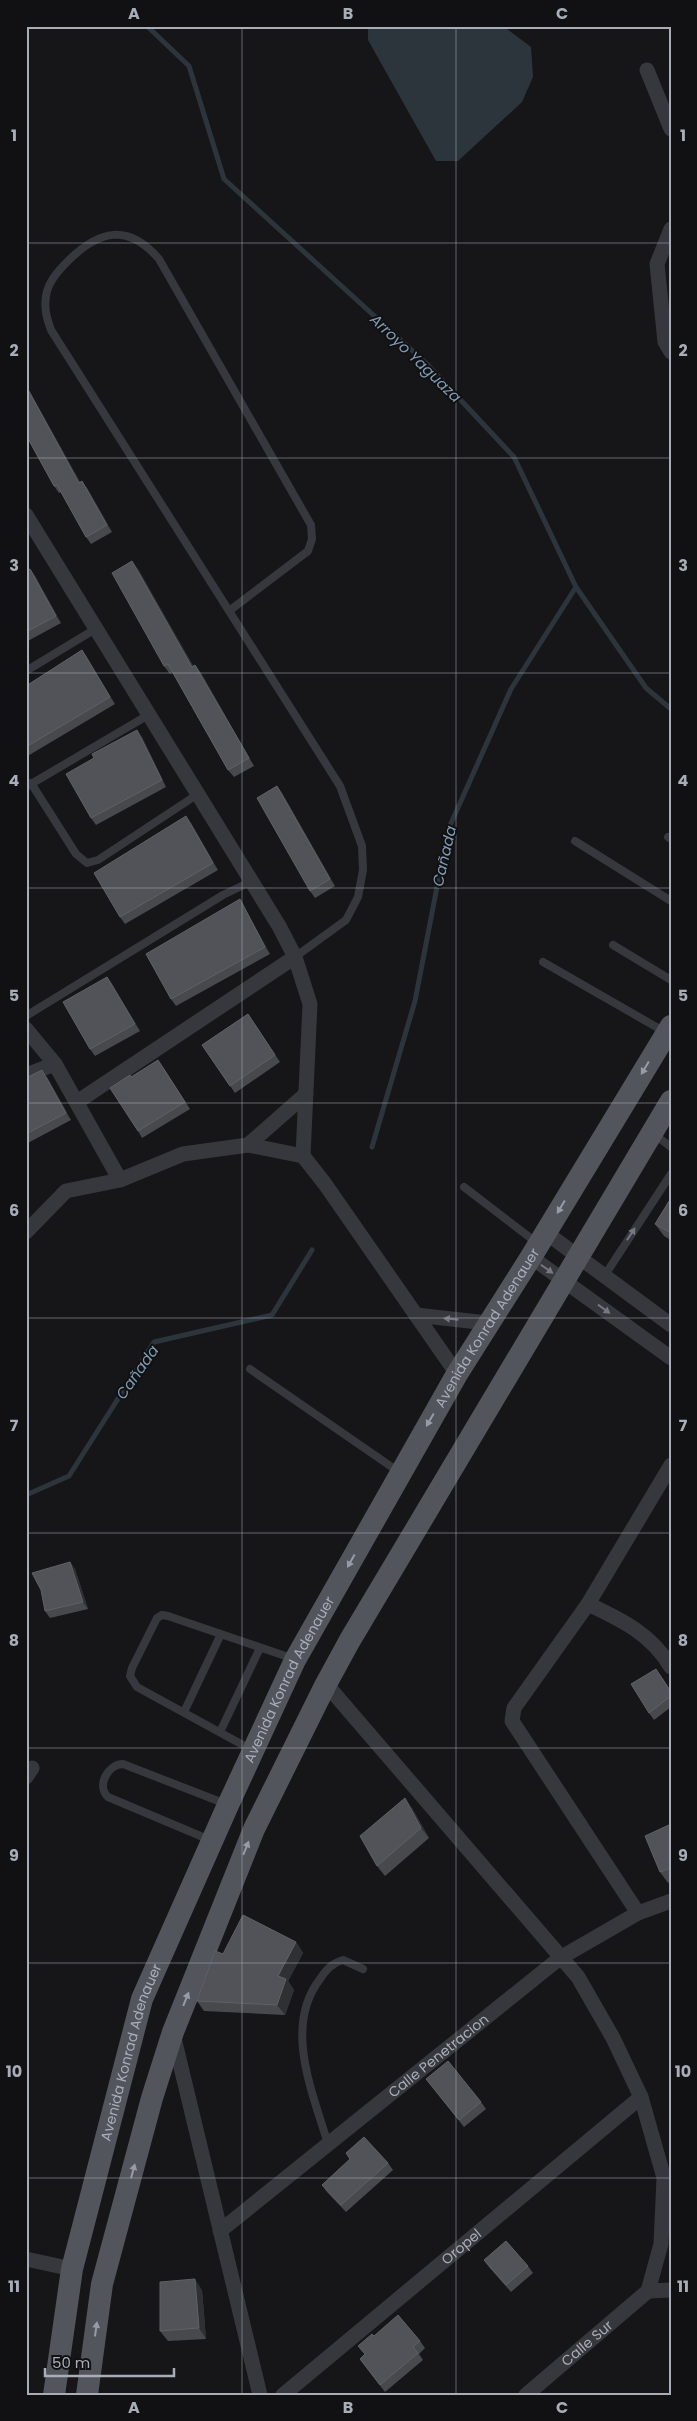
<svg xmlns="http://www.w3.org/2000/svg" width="697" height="2421" viewBox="0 0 697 2421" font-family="Poppins,sans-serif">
	<rect width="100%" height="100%" fill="#161618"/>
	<path fill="#2c353c" d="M 368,26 L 503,26 L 531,47 L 533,77 L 522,102 L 458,161 L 436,161 L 368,40 Z"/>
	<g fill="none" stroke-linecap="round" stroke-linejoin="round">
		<g stroke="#2c353c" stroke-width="5">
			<path d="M 147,26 L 189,66 L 224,179 L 426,363 L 514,457 L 576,587 L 646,688 L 671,709"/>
			<path d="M 372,1147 L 415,1001 L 448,830 L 511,689 L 576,587"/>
			<path d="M 26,1495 L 69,1476 L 154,1342 L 272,1315 L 312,1250"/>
		</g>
		<g stroke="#37383d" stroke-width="8">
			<path d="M 229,611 L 308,551 L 312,539 L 311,525 L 159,259 C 128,223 99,230 68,261 C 58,271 48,282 46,296 C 44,309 47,319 51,330 L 340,786 L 362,846 L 363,870 L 358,897 L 346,920 L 295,957"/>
			<path d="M 26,671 L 97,628"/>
			<path d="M 31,783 L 76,854 L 87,863 L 98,860 L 198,794"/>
			<path d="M 26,787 L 150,714"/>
			<path d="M 668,837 L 671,839"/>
			<path d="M 575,841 L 671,901"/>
			<path d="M 613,945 L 671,980"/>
			<path d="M 543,962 L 665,1032"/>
			<path d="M 26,1016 L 223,895 L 252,881"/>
			<path d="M 655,1135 L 671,1147"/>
			<path d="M 464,1187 L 537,1243"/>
			<path d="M 605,1275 L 671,1174"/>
			<path d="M 250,1369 L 399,1472"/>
			<path d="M 184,1712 L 221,1634"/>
			<path d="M 220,1732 L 260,1648"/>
			<path d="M 252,1750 L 137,1687 L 130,1676 L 132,1668 L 157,1618 L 162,1615 L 168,1616 L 294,1659"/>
			<path d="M 210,1840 L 108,1797 C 96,1786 108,1764 123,1764 L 226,1804"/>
			<path d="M 328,2144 C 313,2093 283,2027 320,1979 C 326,1970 332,1963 343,1960 L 363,1969"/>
		</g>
		<g stroke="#37383d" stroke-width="15">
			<path d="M 647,70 L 671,129"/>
			<path d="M 671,229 L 657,264 L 665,342 L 671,352"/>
			<path d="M 26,515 L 279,926 L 295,957 L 310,1004 L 303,1156"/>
			<path d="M 26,1029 L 55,1064 L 120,1180"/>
			<path d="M 26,1075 L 55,1064"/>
			<path d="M 77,1102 L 295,957"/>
			<path d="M 248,1145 L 306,1094"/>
			<path d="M 26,1232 L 66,1191 L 120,1180 L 183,1154 L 248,1145 L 303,1156 L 325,1184 L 457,1374"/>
			<path d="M 545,1232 L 671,1325"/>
			<path d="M 531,1257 L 671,1358"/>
			<path d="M 416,1315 L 487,1323"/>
			<path d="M 588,1604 C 622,1620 651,1634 671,1667"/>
			<path d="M 326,1684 L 578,1977 L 613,2038 L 641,2097 L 664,2178 L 661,2244 L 648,2291"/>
			<path d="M 26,1777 L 32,1768"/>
			<path d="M 638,1913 L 512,1721 L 514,1708 L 588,1604 L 671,1465"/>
			<path d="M 173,2034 L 260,2395"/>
			<path id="s1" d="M 220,2231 L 560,1958 L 638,1913 L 671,1901"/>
			<path d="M 26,2259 L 72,2269"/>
			<path d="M 648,2291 L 671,2290"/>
			<path id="s2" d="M 283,2395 L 641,2097"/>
			<path id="s3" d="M 526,2395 L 648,2291"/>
		</g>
		<g stroke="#53555c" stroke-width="22">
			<path id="s4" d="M 54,2395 L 72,2269 L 142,1999 L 228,1805 L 295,1660 L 457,1374 L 531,1257 L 671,1026"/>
			<path d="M 87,2395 L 102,2284 L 152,2098 L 173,2032 L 254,1829 L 326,1684 L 350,1640 L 671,1101"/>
		</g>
	</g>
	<g fill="#47494d">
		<path d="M 26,385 L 80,482 L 87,488 L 112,532 L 91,544 L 86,537 L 61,492 L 59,493 L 54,486 L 26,435 Z"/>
		<path d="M 30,569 L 35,576 L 61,623 L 26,642 L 26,571 Z"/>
		<path d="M 138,569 L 193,666 L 195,665 L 201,673 L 254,766 L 234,777 L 228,770 L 172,672 L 170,674 L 164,666 Z"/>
		<path d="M 82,650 L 115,704 L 26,757 L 26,686 Z"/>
		<path d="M 142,737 L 166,787 L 96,825 L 91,818 Z"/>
		<path d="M 277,786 L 282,793 L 335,886 L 315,898 L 310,891 Z"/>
		<path d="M 191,823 L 218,870 L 125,924 L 120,917 Z"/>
		<path d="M 244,907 L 270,954 L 176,1006 L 171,999 Z"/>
		<path d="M 107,977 L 112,984 L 140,1031 L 95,1056 L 90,1049 Z"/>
		<path d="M 248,1014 L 280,1062 L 235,1093 L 202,1045 Z"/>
		<path d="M 163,1067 L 190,1109 L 142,1138 L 138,1131 L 131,1077 Z"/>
		<path d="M 47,1077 L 71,1120 L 26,1144 L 26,1078 Z"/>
		<path d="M 671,1198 L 671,1240 L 664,1236 L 655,1224 Z"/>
		<path d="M 70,1562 L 75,1569 L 88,1609 L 50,1618 L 45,1611 Z"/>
		<path d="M 661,1676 L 671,1691 L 671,1707 L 654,1720 L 649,1713 Z"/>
		<path d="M 412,1808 L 429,1838 L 385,1876 L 377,1866 Z"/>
		<path d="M 671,1824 L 671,1881 L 668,1883 L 660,1872 Z"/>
		<path d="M 296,1942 L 303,1953 L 288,1981 L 294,1990 L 285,2015 L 204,2011 L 197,2001 L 223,1954 Z"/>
		<path d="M 426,2079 L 481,2102 L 486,2109 L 464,2127 Z"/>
		<path d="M 388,2163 L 393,2170 L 346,2212 L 327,2192 L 322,2185 Z"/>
		<path d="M 484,2260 L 528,2266 L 533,2273 L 511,2292 L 489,2267 Z"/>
		<path d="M 202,2290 L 206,2339 L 168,2341 L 160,2331 Z"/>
		<path d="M 374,2336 L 420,2341 L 425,2348 L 419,2354 L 423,2360 L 385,2392 L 360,2359 L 365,2354 L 358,2346 Z"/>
	</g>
	<g fill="#2f3033">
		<path d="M 26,385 L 28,388 L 84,490 L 79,483 Z"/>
		<path d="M 82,481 L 87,488 L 112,532 L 107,525 Z"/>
		<path d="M 132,561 L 138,569 L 198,674 L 192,667 Z"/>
		<path d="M 30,569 L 35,576 L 61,623 L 56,616 Z"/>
		<path d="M 82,650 L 87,657 L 115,704 L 110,697 Z"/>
		<path d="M 195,665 L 201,673 L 254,766 L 249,758 Z"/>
		<path d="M 137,730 L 142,737 L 166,787 L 162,780 Z"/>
		<path d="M 277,786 L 282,793 L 335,886 L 330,879 Z"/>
		<path d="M 186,816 L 191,823 L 218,870 L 213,863 Z"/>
		<path d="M 240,899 L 244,907 L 270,954 L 265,947 Z"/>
		<path d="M 107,977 L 112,984 L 140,1031 L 135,1024 Z"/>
		<path d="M 42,1070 L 47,1077 L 71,1120 L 66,1113 Z"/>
		<path d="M 70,1562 L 75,1569 L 88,1609 L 83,1602 Z"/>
		<path d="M 405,1798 L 412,1808 L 429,1838 L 421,1828 Z"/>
		<path d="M 296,1942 L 303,1953 L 288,1981 L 294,1990 L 285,2015 L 277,2005 L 278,1976 Z"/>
		<path d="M 195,2279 L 202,2290 L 206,2339 L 199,2328 Z"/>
	</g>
	<g fill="#525359" stroke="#5f6168">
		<path d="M 26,386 L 79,483 L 82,481 L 107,525 L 86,537 L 57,485 L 54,486 L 26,435 Z"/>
		<path d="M 132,561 L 192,667 L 195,665 L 249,758 L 228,770 L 168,664 L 164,666 L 112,573 Z"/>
		<path d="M 30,569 L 56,616 L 26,632 L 26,571 Z"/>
		<path d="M 82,650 L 110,697 L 26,747 L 26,686 Z"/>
		<path d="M 137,730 L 162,780 L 91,818 L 66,774 L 94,758 L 92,754 Z"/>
		<path d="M 277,786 L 330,879 L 310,891 L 257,798 Z"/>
		<path d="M 186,816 L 213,863 L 120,917 L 94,873 Z"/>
		<path d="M 240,899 L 265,947 L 171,999 L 146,954 Z"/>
		<path d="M 107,977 L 135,1024 L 90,1049 L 63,1002 Z"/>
		<path d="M 248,1014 L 275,1055 L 230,1086 L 202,1045 Z"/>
		<path d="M 158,1060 L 185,1102 L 138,1131 L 110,1088 L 130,1075 L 131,1077 Z"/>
		<path d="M 42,1070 L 66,1113 L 26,1134 L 26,1078 Z"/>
		<path d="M 671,1198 L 671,1233 L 655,1224 Z"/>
		<path d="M 70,1562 L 83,1602 L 45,1611 L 41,1590 L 32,1573 Z"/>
		<path d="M 656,1669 L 671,1692 L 671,1696 L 649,1713 L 631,1684 Z"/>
		<path d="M 405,1798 L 421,1828 L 377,1866 L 360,1836 Z"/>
		<path d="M 671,1824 L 671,1868 L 660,1872 L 645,1836 Z"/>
		<path d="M 243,1915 L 296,1942 L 278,1976 L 286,1979 L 277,2005 L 197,2001 L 215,1951 L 223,1954 Z"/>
		<path d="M 448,2061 L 481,2102 L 459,2120 L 426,2079 Z"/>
		<path d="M 364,2137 L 388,2163 L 341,2205 L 322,2185 L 350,2159 L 346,2153 Z"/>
		<path d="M 506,2241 L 528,2266 L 506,2285 L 484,2260 Z"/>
		<path d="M 195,2279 L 199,2328 L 160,2331 L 160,2282 Z"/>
		<path d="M 398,2315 L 420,2341 L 413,2347 L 418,2353 L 380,2385 L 360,2359 L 365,2354 L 358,2346 L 372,2334 L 374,2336 Z"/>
	</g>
	<defs><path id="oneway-solid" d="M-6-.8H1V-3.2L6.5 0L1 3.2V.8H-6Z" transform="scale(1.25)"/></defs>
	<g fill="#979ba6">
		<use href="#oneway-solid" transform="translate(645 1068) rotate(121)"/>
		<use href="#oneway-solid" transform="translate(561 1207) rotate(121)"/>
		<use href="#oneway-solid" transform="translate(430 1420) rotate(120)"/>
		<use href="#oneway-solid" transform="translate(351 1561) rotate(119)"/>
		<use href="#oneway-solid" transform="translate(246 1848) rotate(-68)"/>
		<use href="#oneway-solid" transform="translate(186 1999) rotate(-68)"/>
		<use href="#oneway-solid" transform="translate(133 2171) rotate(-75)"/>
		<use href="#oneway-solid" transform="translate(96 2329) rotate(-82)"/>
	</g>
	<g fill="#757881">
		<use href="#oneway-solid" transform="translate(631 1234) rotate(-57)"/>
		<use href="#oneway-solid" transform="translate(547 1269) rotate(35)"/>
		<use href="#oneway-solid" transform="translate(604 1309) rotate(36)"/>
		<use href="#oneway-solid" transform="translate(451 1319) rotate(-174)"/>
	</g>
	<path fill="none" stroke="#a8adb8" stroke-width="1" stroke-opacity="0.55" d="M 242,26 L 242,2395M 456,26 L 456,2395M 26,243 L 671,243M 26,458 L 671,458M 26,673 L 671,673M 26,888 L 671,888M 26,1103 L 671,1103M 26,1318 L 671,1318M 26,1533 L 671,1533M 26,1748 L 671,1748M 26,1963 L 671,1963M 26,2178 L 671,2178"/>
	<g text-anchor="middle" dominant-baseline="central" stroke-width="4" stroke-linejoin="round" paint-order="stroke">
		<g font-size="14" fill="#a8adb8" stroke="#111113">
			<text stroke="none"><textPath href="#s4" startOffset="1162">Avenida Konrad Adenauer</textPath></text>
			<text stroke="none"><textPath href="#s4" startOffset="758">Avenida Konrad Adenauer</textPath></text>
			<text stroke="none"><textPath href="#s4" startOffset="352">Avenida Konrad Adenauer</textPath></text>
			<text stroke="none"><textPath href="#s1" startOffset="280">Calle Penetracion</textPath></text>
			<text stroke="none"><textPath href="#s2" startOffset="232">Oropel</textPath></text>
			<text stroke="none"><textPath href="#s3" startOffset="80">Calle Sur</textPath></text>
		</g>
		<g font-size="15" font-style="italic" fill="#7f9bb3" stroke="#111113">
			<text transform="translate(416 358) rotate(44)">Arroyo Yaguaza</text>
			<text transform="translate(444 856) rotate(-77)">Cañada</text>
			<text transform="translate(137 1372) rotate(-55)">Cañada</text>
		</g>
	</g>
	<rect width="697" height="2421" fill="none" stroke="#111113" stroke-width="55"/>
	<path d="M45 2368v8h129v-8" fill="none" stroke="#a8adb8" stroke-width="2.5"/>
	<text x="52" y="2368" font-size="15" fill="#a8adb8" stroke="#111113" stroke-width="4" paint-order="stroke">50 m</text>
	<rect x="28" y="28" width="642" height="2366" fill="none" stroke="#a8adb8" stroke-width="2"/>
	<g font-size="16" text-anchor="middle" font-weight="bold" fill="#a8adb8">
		<text x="134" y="19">A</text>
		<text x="348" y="19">B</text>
		<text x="562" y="19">C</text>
		<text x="14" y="141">1</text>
		<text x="683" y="141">1</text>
		<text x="14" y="356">2</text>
		<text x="683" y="356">2</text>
		<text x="14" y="571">3</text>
		<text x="683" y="571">3</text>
		<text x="14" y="786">4</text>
		<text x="683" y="786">4</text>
		<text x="14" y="1001">5</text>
		<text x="683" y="1001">5</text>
		<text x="14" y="1216">6</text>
		<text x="683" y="1216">6</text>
		<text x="14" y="1431">7</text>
		<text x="683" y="1431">7</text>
		<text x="14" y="1646">8</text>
		<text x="683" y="1646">8</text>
		<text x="14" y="1861">9</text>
		<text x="683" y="1861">9</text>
		<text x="14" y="2077">10</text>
		<text x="683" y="2077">10</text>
		<text x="14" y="2292">11</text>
		<text x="683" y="2292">11</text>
		<text x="134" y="2413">A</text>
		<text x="348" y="2413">B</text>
		<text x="562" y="2413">C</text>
	</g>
</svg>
